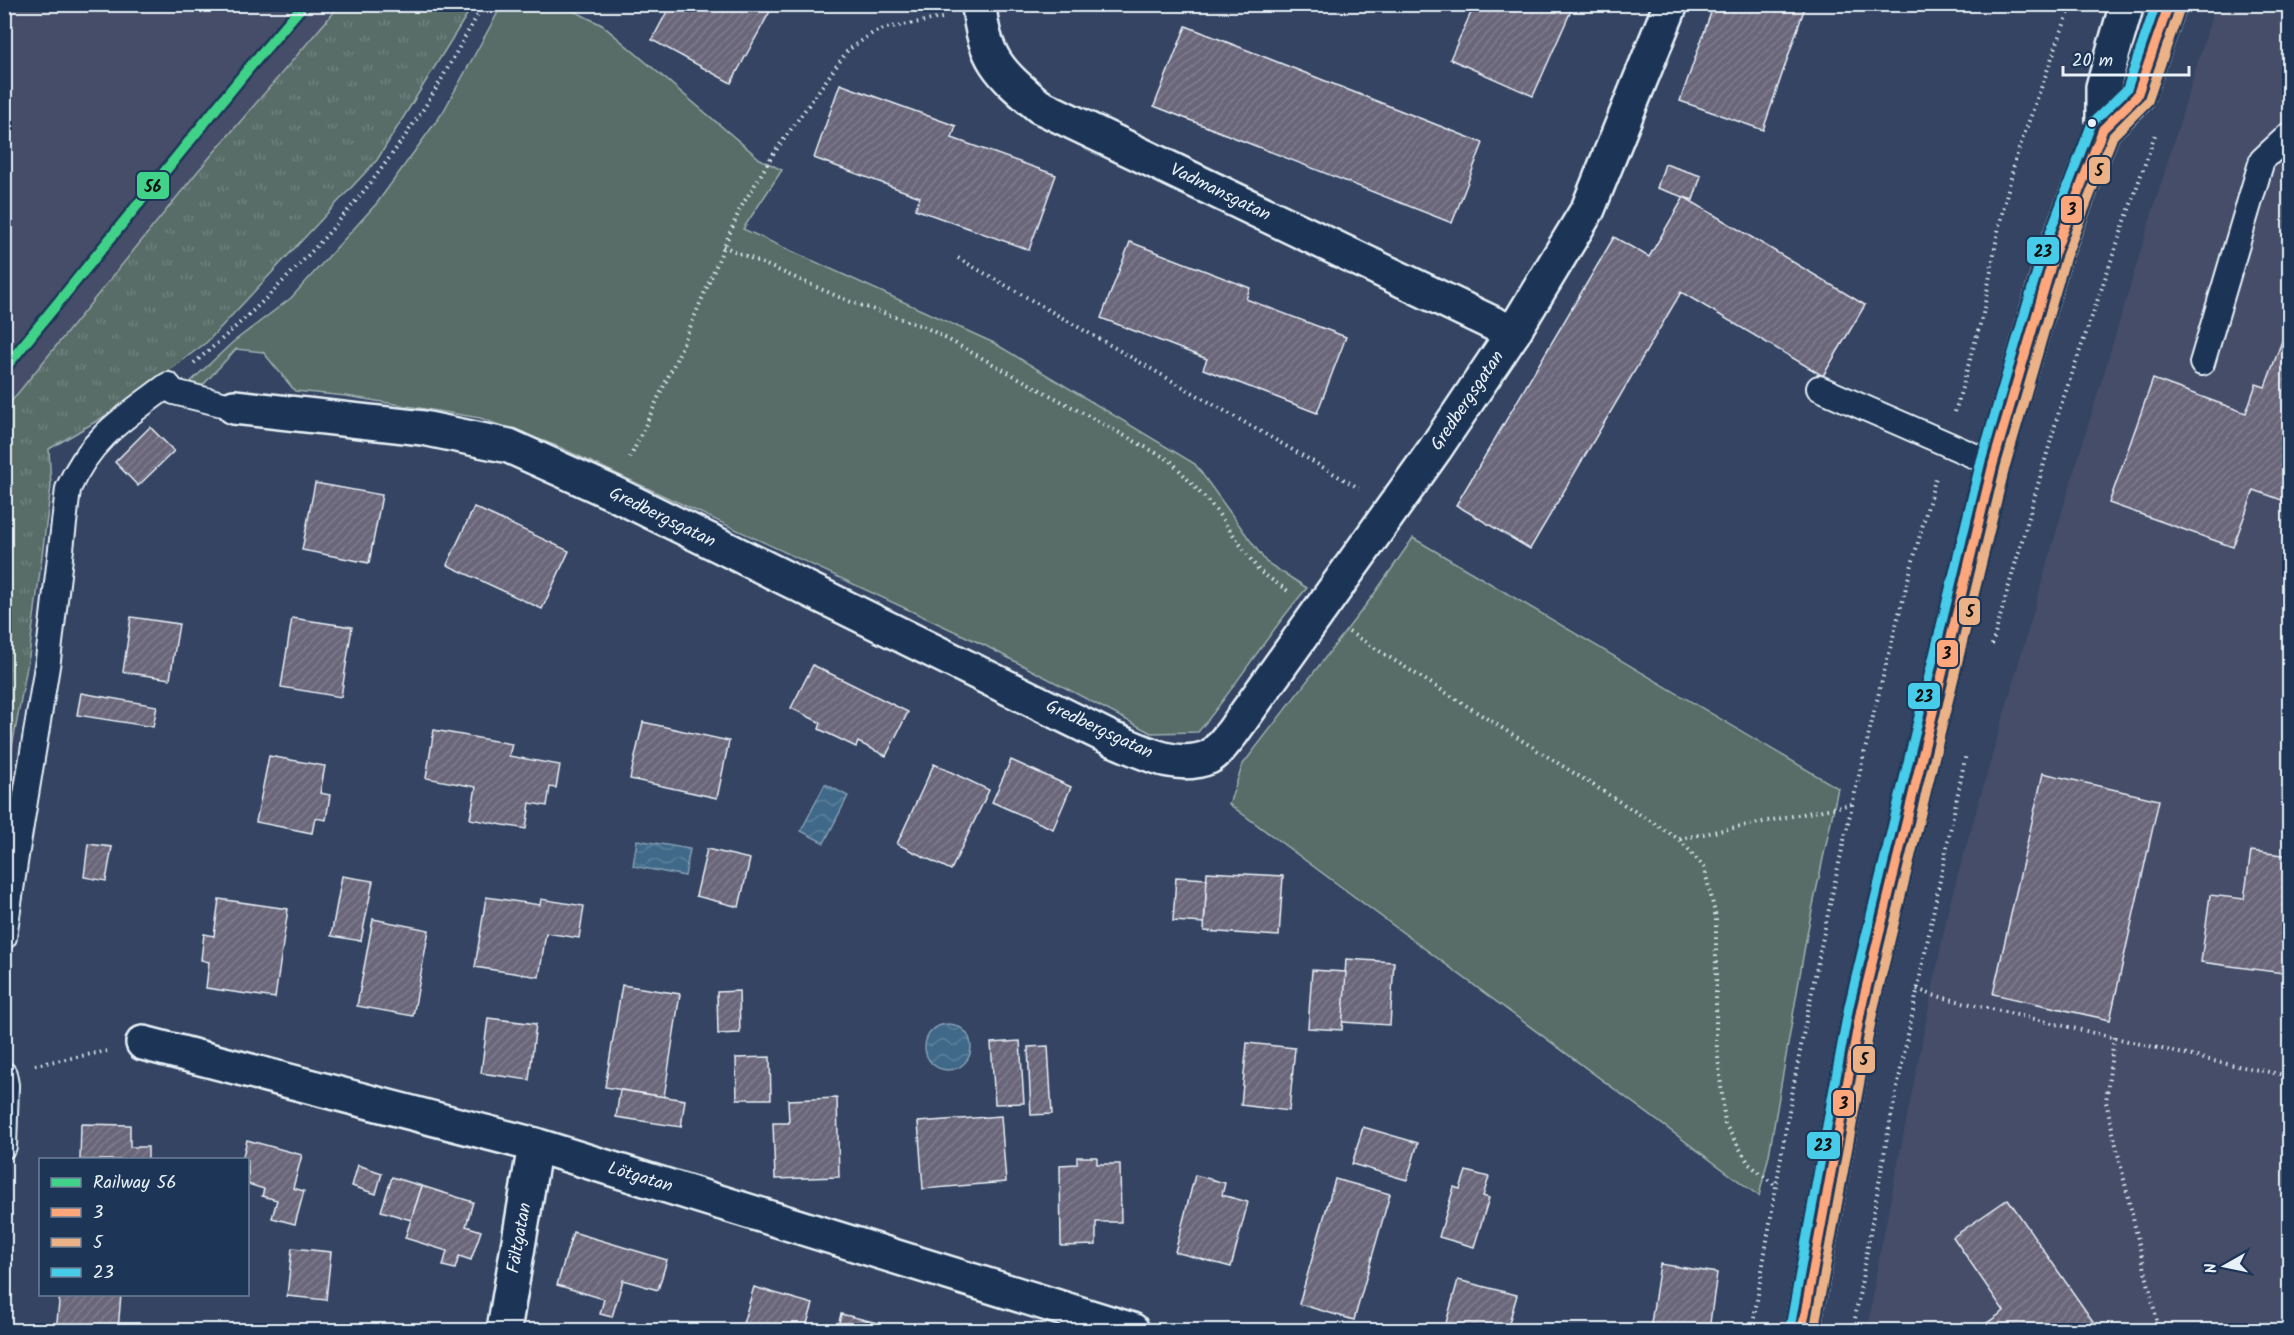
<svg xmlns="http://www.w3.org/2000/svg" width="2294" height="1335" viewBox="0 0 2294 1335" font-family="Kalam,sans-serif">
	<defs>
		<pattern id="grass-tufts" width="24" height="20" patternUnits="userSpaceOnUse" patternTransform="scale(1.5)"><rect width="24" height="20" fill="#586d68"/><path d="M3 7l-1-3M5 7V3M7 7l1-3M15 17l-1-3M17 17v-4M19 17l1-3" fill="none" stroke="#70827e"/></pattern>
		<pattern id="water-waves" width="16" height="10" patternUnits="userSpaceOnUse" patternTransform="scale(1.5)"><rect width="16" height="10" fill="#416989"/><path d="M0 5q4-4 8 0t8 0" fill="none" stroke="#5c7f9a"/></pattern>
		<pattern id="building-hatch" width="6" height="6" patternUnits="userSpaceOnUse" patternTransform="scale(1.5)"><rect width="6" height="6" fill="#6b667a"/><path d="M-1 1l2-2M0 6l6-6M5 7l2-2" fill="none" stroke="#807c8e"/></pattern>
	</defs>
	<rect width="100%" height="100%" fill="#344462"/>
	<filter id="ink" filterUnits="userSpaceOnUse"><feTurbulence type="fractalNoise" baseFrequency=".0167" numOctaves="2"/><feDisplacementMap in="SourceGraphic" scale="12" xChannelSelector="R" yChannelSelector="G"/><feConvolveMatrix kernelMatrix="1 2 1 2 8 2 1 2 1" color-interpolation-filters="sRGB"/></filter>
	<g filter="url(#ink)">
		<g fill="#444e69">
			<path d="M 5,5 L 340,5 L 198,171 L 5,409 Z"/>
			<path d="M 2215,5 L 2289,5 L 2289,1330 L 1868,1330 L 1877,1268 L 1949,906 L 2064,505 Z"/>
		</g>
		<path fill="url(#grass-tufts)" stroke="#a0afb0" stroke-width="1.5" d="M 340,5 L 473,5 L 377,160 L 207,342 L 117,409 L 49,449 L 51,486 L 29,656 L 5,785 L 5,409 L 198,171 Z"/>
		<g fill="#586d68" stroke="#a0afb0" stroke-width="1.5">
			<path d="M 502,5 L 562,5 L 602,25 L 760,159 L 782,170 L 743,229 L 994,343 L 1195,464 L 1266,562 L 1307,588 C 1267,634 1237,686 1198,732 L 1151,733 L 984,645 L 557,446 L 480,418 L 346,396 L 295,391 L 263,352 L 236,349 L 202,386 L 188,391 L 186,386 L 233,342 L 291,298 L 377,203 L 443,112 Z"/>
			<path d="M 1413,538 L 1838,788 L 1807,934 L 1769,1155 L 1759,1196 L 1229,804 L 1243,764 L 1372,597 Z"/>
		</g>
		<g fill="url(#water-waves)" stroke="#849fb5" stroke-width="1.5">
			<path d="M 825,784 L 848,796 L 824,843 L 801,831 Z"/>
			<path d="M 637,840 L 690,849 L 685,876 L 633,866 Z"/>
			<circle cx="948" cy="1047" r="23"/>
		</g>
		<g fill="url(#building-hatch)" stroke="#e8f1f8" stroke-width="1.5">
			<path d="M 671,4 L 774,4 L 731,83 L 652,40 Z"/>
			<path d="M 1109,4 L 1123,4 L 1119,11 Z"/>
			<path d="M 1475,4 L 1574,4 L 1533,96 L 1450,59 Z"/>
			<path d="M 1714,4 L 1806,4 L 1763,130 L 1680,101 Z"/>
			<path d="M 1186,26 L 1483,143 L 1452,223 L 1154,106 Z"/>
			<path d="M 840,84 L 956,126 L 952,138 L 1056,175 L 1029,250 L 915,209 L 920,197 L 814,158 Z"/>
			<path d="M 1665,164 L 1701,176 L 1693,200 L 1657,188 Z"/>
			<path d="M 1684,197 L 1865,305 L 1823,376 L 1681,292 L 1530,549 L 1456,505 L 1614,237 L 1649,257 Z"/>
			<path d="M 1130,242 L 1250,288 L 1246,299 L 1346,337 L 1317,413 L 1203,369 L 1207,359 L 1101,318 Z"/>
			<path d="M 2290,319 L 2290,503 L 2254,490 L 2233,547 L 2109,503 L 2153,379 L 2246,413 L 2256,384 L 2265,387 Z"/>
			<path d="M 150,427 L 174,451 L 138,486 L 115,462 Z"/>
			<path d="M 315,483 L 382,495 L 369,563 L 302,550 Z"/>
			<path d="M 474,507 L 569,551 L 542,609 L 447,565 Z"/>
			<path d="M 131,617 L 179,624 L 170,679 L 123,672 Z"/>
			<path d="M 292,618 L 352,627 L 341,697 L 281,687 Z"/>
			<path d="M 813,665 L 908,712 L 886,756 L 858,742 L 856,747 L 819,729 L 821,723 L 791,708 Z"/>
			<path d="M 81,693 L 157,706 L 153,727 L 77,715 Z"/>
			<path d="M 643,722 L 729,741 L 717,798 L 630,779 Z"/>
			<path d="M 434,730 L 512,744 L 509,756 L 560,765 L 556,788 L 550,787 L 547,806 L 530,803 L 526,829 L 470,819 L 476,787 L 426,778 Z"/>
			<path d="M 269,756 L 325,766 L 320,793 L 330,795 L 326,820 L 315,818 L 312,833 L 256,822 Z"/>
			<path d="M 1011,760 L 1071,787 L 1053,829 L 992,802 Z"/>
			<path d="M 934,764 L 989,790 L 951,870 L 897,844 Z"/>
			<path d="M 2043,773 L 2159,800 L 2110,1020 L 1993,994 Z"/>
			<path d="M 88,844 L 112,847 L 106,881 L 84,877 Z"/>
			<path d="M 707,849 L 750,859 L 739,907 L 696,896 Z"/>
			<path d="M 2251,851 L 2290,856 L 2290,974 L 2201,962 L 2210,895 L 2244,899 Z"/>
			<path d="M 1207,872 L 1283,876 L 1279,936 L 1204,931 Z"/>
			<path d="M 342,876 L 373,881 L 361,941 L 331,936 Z"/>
			<path d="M 1176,877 L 1207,879 L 1204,923 L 1173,921 Z"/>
			<path d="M 486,897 L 540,905 L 541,899 L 584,906 L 579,938 L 546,933 L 539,977 L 475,967 Z"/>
			<path d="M 219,899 L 288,909 L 275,998 L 206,988 L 209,962 L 201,960 L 204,934 L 214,936 Z"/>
			<path d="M 373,919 L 429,930 L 413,1016 L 357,1006 Z"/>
			<path d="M 1346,959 L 1394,962 L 1390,1025 L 1342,1022 Z"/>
			<path d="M 1312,970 L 1346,972 L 1342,1030 L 1308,1028 Z"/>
			<path d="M 622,985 L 680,994 L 664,1097 L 605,1087 Z"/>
			<path d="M 739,991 L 740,1033 L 718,1034 L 717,992 Z"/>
			<path d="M 488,1018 L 536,1024 L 529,1080 L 481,1073 Z"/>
			<path d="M 1020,1041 L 1024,1103 L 995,1104 L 991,1043 Z"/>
			<path d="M 1247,1043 L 1295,1048 L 1289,1111 L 1241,1105 Z"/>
			<path d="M 1048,1046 L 1052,1114 L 1031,1115 L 1028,1047 Z"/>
			<path d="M 770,1057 L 771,1099 L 737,1099 L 736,1058 Z"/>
			<path d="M 620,1090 L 685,1100 L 681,1127 L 616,1117 Z"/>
			<path d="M 837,1098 L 839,1177 L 775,1179 L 773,1123 L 789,1123 L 788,1100 Z"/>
			<path d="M 1001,1116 L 1006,1182 L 923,1189 L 918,1122 Z"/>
			<path d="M 81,1124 L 130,1125 L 130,1147 L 148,1147 L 148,1160 L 80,1160 Z"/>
			<path d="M 1363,1127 L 1418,1143 L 1407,1180 L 1352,1164 Z"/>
			<path d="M 247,1140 L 302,1155 L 293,1188 L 304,1191 L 295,1224 L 272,1218 L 277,1200 L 262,1196 L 264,1189 L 248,1184 L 248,1160 L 242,1160 Z"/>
			<path d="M 1077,1157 L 1097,1157 L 1097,1164 L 1120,1164 L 1121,1222 L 1096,1222 L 1096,1245 L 1061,1246 L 1060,1165 L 1077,1164 Z"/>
			<path d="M 358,1165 L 382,1173 L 376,1194 L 352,1186 Z"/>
			<path d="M 1466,1171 L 1489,1177 L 1483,1196 L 1489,1198 L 1474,1247 L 1439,1237 L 1454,1187 L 1460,1189 Z"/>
			<path d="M 1195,1175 L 1225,1183 L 1222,1195 L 1248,1202 L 1231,1267 L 1175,1252 Z"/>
			<path d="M 392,1177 L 422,1186 L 411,1220 L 381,1211 Z"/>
			<path d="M 1335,1179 L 1390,1194 L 1354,1320 L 1299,1304 Z"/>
			<path d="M 422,1186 L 473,1202 L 466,1226 L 481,1231 L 471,1260 L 459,1256 L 455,1269 L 443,1266 L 447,1251 L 405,1238 Z"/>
			<path d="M 2008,1199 L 2099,1330 L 1977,1330 L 2004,1311 L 1953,1237 Z"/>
			<path d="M 573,1232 L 667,1260 L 658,1290 L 623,1280 L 612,1317 L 600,1314 L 604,1299 L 557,1285 Z"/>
			<path d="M 292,1248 L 331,1252 L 326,1300 L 287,1296 Z"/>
			<path d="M 1660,1264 L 1717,1273 L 1709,1330 L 1650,1330 Z"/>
			<path d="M 1458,1280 L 1517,1295 L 1507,1330 L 1444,1330 Z"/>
			<path d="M 754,1287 L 813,1304 L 805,1330 L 741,1330 Z"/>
			<path d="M 60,1294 L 121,1294 L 118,1330 L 56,1330 Z"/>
			<path d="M 841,1314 L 882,1324 L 880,1330 L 837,1330 Z"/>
			<path d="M 359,1325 L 391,1330 L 358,1330 Z"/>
		</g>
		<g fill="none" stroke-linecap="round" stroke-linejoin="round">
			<g stroke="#e8f1f8" stroke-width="28">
				<g id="service">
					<path d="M 2202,363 L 2262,160 L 2290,134"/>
					<path d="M 1819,388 L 1993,464"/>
					<path d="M 4,937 L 16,856 L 48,660 L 68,489 C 90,438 125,417 168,385 L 174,392 L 234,407"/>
					<path d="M 4,1074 L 6,1085 L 4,1146"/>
				</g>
			</g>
			<g stroke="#e8f1f8" stroke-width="38">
				<g id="minor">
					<path d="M 979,4 C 983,58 1000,73 1039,106 L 1513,333"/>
					<path d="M 234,407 L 423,428 L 509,446 L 613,493 L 1112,739 C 1142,751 1176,771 1209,757 C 1217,753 1226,740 1232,733 L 1435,449 L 1513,333 L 1588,209 L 1671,4"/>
					<path d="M 143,1043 L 535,1145 L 1132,1330"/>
					<path d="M 504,1330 L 535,1145"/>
				</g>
			</g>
			<g stroke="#e8f1f8" stroke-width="38">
				<g id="tertiary">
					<path d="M 2103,129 L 2137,96 L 2169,4"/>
					<path d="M 1802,1330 L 1861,1009 L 1993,464 L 2055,252 L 2103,129 L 2103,87 L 2127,4"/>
				</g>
			</g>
			<g stroke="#e8f1f8" stroke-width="4" stroke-dasharray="1.5 4.5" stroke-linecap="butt">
				<path d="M 723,246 L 848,301 L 925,327 L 1171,461 L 1215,509 L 1259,571 L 1288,591"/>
				<path d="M 958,258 L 1359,488"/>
				<path d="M 194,363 C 280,291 358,208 420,114 C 444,79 461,40 485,4"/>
				<path d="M 1955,412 L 1983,314 L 1999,226 L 2016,157 L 2067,16 L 2074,4"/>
				<path d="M 630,458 L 677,358 L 740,209 L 774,153 L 848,50 L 873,33 L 886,28 L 942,18"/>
				<path d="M 1349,632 L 1679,839 L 1852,804"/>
				<path d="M 1992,645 L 2060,408 L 2156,132"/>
				<path d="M 1680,840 L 1704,867 L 1716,917 L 1716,1038 L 1725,1124 L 1749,1164 L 1777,1187"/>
				<path d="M 1917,989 L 1932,995 L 2222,1063 L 2290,1076"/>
				<path d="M 2114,1037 L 2106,1102 L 2159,1330"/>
				<path d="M 35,1065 L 107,1051"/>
				<path d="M 1752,1330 C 1771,1219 1788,1107 1811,996 C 1846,821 1888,648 1936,477"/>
				<path d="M 1853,1330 L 1888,1132 L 1966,754"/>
				<path d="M 2289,1330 L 2290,1326"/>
			</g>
			<use href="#service" stroke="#1d3557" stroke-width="24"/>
			<use href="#minor" stroke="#1d3557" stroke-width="33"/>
			<use href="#tertiary" stroke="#1d3557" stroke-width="33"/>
			<g stroke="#1d3557" stroke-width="14">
				<path id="bus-1" d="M 1802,1330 L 1861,1009 L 1993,464 L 2055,252 L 2103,129 L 2137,96 L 2169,4"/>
			</g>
			<g stroke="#1d3557" stroke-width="14">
				<path id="bus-2" d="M 1814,1330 L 1873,1011 L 2005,467 L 2066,256 L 2113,136 L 2148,101 L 2180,8"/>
			</g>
			<g stroke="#1d3557" stroke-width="14">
				<path id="bus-3" d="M 1790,1328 L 1849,1006 L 1981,461 L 2044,248 L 2092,123 L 2127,89 L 2156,4"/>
			</g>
			<use href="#bus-1" stroke="#fea67b" stroke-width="9"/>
			<use href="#bus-2" stroke="#ebb288" stroke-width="9"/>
			<use href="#bus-3" stroke="#46cce9" stroke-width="9"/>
			<g stroke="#1d3557" stroke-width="15">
				<path id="rail-1" d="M 4,369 L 249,68 L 304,4"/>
			</g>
			<use href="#rail-1" stroke="#40d288" stroke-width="10"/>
		</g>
	</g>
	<circle fill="#e8f1f8" stroke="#1d3557" stroke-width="2" cx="2092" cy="123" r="5"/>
	<g text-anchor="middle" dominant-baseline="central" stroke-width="4.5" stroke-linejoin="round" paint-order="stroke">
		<g font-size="18" fill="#e8f1f8" stroke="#1d3557">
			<text transform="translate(1220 193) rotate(26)">Vadmansgatan</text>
			<text transform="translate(1468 401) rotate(-56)">Gredbergsgatan</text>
			<text transform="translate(662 518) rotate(26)">Gredbergsgatan</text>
			<text transform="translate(1099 730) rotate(25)">Gredbergsgatan</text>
			<text transform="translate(640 1178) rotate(17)">Lötgatan</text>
			<text transform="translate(520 1238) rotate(-80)">Fältgatan</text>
		</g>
	</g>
	<g stroke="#1d3557" stroke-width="2">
		<rect x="2088" y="156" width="23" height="29" rx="6" fill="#ebb288"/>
		<rect x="136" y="171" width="34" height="29" rx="6" fill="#40d288"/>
		<rect x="2060" y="195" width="23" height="29" rx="6" fill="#fea67b"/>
		<rect x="2026" y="236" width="34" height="29" rx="6" fill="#46cce9"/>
		<rect x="1958" y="597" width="23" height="29" rx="6" fill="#ebb288"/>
		<rect x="1936" y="639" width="23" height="29" rx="6" fill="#fea67b"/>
		<rect x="1907" y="682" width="34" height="28" rx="6" fill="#46cce9"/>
		<rect x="1852" y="1045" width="24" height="29" rx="6" fill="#ebb288"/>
		<rect x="1832" y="1089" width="23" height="28" rx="6" fill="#fea67b"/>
		<rect x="1806" y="1131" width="35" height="29" rx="6" fill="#46cce9"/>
	</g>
	<g font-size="16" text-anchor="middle" font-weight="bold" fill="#111">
		<text x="2099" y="176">5</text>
		<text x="153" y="192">56</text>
		<text x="2072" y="215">3</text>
		<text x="2043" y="257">23</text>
		<text x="1970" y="617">5</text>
		<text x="1947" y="659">3</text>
		<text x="1924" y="702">23</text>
		<text x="1864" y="1065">5</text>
		<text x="1844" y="1109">3</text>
		<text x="1823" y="1151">23</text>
	</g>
	<rect width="2294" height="1335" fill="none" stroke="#1d3557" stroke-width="24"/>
	<rect x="12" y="12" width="2270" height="1311" fill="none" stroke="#e8f1f8" stroke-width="2" filter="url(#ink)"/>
	<rect x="39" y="1158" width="210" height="138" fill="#1d3557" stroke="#6e8097" stroke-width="1.5"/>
	<rect x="51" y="1178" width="30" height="9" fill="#40d288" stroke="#6e8097" stroke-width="1.5"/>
	<text x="93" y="1188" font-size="18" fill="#e8f1f8">Railway 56</text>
	<rect x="51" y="1208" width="30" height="9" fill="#fea67b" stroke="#6e8097" stroke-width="1.5"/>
	<text x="93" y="1218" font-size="18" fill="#e8f1f8">3</text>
	<rect x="51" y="1238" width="30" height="9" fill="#ebb288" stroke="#6e8097" stroke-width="1.5"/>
	<text x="93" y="1248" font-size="18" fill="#e8f1f8">5</text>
	<rect x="51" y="1268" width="30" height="9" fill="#46cce9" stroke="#6e8097" stroke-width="1.5"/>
	<text x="93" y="1278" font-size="18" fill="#e8f1f8">23</text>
	<g transform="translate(2225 1266) rotate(261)" stroke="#1d3557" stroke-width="4.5" paint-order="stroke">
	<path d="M0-4.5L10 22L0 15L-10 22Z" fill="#e8f1f8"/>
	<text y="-9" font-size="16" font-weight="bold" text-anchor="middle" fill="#e8f1f8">N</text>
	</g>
	<path d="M2063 66v9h126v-9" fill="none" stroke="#e8f1f8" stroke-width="3"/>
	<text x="2072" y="66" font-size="18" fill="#e8f1f8" stroke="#1d3557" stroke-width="4.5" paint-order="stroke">20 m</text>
</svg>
